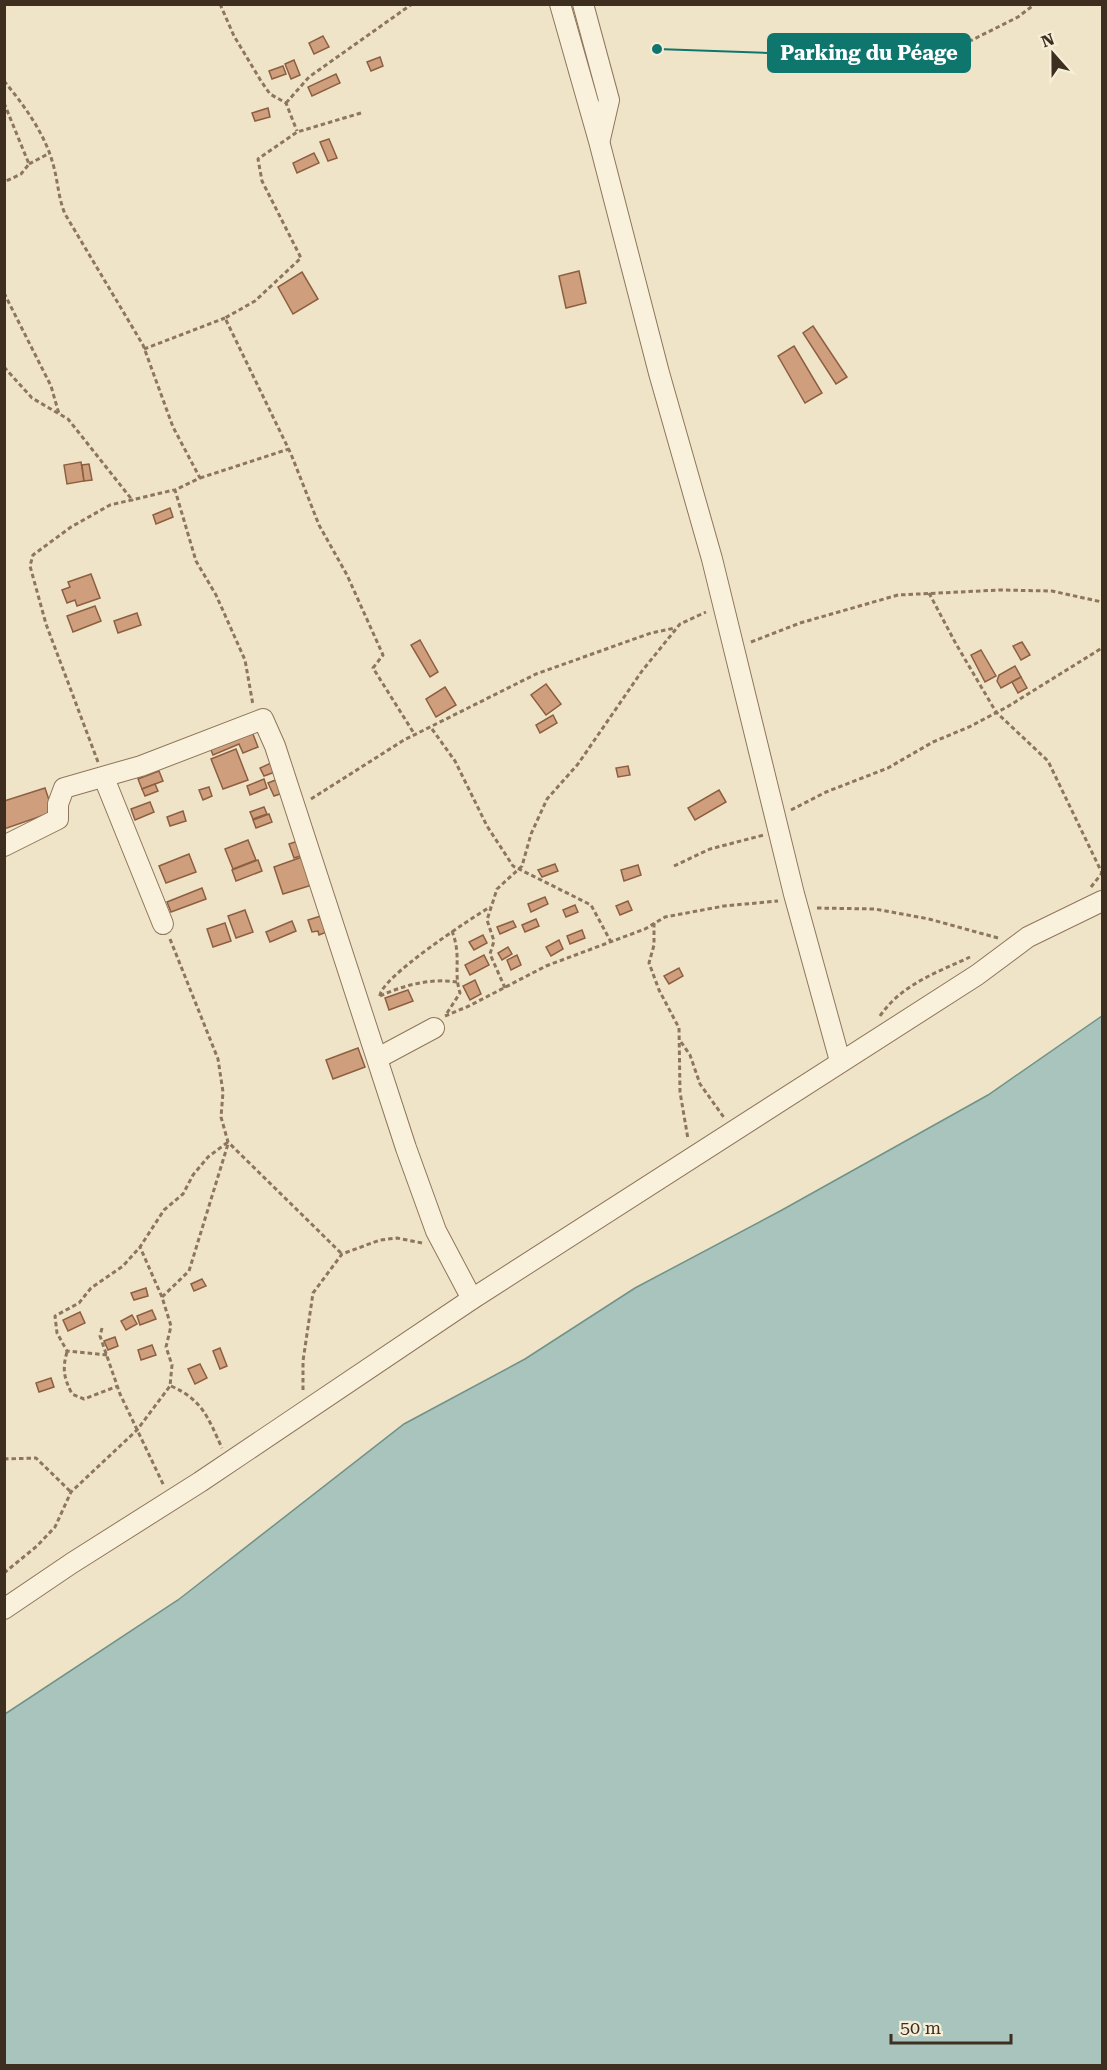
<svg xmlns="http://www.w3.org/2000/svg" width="1107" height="2070" viewBox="0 0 1107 2070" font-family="'Roboto Serif',serif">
	<rect width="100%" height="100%" fill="#f0e4c8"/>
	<path fill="#a9c4bc" stroke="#6f938a" stroke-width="1.5" d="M 1102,1016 L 1102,2065 L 5,2065 L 5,1714 L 178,1600 L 404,1424 L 525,1359 L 635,1288 L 782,1210 L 988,1095 Z"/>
	<g fill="#cf9f7d" stroke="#8d5f41" stroke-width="1.5">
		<path d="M 323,36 L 329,47 L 314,54 L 309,43 Z"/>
		<path d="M 380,57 L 383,66 L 371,71 L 367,62 Z"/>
		<path d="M 294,60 L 300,75 L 291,79 L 285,64 Z"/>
		<path d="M 283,66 L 286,74 L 272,79 L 269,71 Z"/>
		<path d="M 336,74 L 340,83 L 312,96 L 308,87 Z"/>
		<path d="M 268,108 L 270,117 L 255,121 L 252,113 Z"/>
		<path d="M 329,139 L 337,158 L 328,161 L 320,142 Z"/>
		<path d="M 314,153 L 319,163 L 297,173 L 293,163 Z"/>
		<path d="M 579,271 L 586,303 L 566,308 L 559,276 Z"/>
		<path d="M 302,272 L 318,299 L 293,314 L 278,287 Z"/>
		<path d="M 813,326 L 847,377 L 836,384 L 803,333 Z"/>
		<path d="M 794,346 L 822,393 L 805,403 L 778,356 Z"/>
		<path d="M 81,462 L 84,481 L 67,484 L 64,465 Z"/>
		<path d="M 89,464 L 92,480 L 84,481 L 82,465 Z"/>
		<path d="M 170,508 L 173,517 L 156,524 L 153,515 Z"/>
		<path d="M 91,574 L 100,598 L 77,606 L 75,600 L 67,603 L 62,590 L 70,587 L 68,582 Z"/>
		<path d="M 95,606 L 101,621 L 73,632 L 67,616 Z"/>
		<path d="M 137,613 L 141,625 L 118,633 L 114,621 Z"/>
		<path d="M 420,640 L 438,672 L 430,677 L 411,645 Z"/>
		<path d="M 1022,642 L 1030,655 L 1021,660 L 1013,646 Z"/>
		<path d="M 981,650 L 996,676 L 985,682 L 971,655 Z"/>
		<path d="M 1015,666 L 1021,677 L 1001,688 L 997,681 L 999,675 Z"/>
		<path d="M 1021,677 L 1027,688 L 1018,693 L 1012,682 Z"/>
		<path d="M 546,684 L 561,704 L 546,715 L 531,695 Z"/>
		<path d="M 445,687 L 456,705 L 436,717 L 426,699 Z"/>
		<path d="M 553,715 L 557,723 L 540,733 L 536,725 Z"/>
		<path d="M 251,729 L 258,747 L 243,753 L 239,744 L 213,755 L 209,745 Z"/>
		<path d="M 236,749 L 248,780 L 223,789 L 211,759 Z"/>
		<path d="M 271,763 L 275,772 L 264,776 L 260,768 Z"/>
		<path d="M 628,766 L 630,775 L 618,777 L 616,768 Z"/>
		<path d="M 159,771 L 163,781 L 142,789 L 138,779 Z"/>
		<path d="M 264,779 L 267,788 L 250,795 L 247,786 Z"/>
		<path d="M 278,779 L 283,793 L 274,796 L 268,783 Z"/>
		<path d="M 155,784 L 158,791 L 145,796 L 142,789 Z"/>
		<path d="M 209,787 L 212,796 L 203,800 L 199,790 Z"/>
		<path d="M 45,788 L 53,812 L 4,829 L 4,801 Z"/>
		<path d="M 719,790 L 726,802 L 695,820 L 688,808 Z"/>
		<path d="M 150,802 L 154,812 L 135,820 L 131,809 Z"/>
		<path d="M 264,807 L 267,814 L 253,819 L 250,812 Z"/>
		<path d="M 183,811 L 186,821 L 170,826 L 167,817 Z"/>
		<path d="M 269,814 L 272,822 L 256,828 L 253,820 Z"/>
		<path d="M 248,840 L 256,860 L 233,869 L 225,849 Z"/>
		<path d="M 298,841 L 303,855 L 294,858 L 289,844 Z"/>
		<path d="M 189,854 L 196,872 L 166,883 L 159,866 Z"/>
		<path d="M 302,857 L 312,885 L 283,894 L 274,867 Z"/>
		<path d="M 258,860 L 262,871 L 236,881 L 232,870 Z"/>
		<path d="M 555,864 L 558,871 L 542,877 L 538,870 Z"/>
		<path d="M 638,865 L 641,875 L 624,881 L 621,870 Z"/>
		<path d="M 202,888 L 206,899 L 171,912 L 167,902 Z"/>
		<path d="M 545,897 L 548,904 L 531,912 L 528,904 Z"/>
		<path d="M 628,901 L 632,910 L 620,915 L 616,906 Z"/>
		<path d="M 575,905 L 578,912 L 566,917 L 563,910 Z"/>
		<path d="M 245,910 L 253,932 L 236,938 L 228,916 Z"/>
		<path d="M 324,915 L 329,931 L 319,935 L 318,931 L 312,932 L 308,920 Z"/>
		<path d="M 536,919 L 539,926 L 525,932 L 522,925 Z"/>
		<path d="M 292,921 L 296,931 L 270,942 L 266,932 Z"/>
		<path d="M 513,921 L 516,927 L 500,934 L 497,927 Z"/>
		<path d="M 225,923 L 231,941 L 213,947 L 207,929 Z"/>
		<path d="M 582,930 L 585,938 L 570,944 L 567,936 Z"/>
		<path d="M 483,935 L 487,943 L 474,950 L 469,942 Z"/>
		<path d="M 559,940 L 563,949 L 551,956 L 546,947 Z"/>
		<path d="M 508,947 L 512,954 L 502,960 L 498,953 Z"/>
		<path d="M 484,955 L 489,965 L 470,975 L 465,965 Z"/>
		<path d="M 517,955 L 521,965 L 511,970 L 507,960 Z"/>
		<path d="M 679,968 L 683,976 L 669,984 L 664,976 Z"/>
		<path d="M 475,980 L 481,994 L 470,1000 L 463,986 Z"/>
		<path d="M 408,990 L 413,1001 L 389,1010 L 385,998 Z"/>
		<path d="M 358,1048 L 365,1067 L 333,1079 L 326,1060 Z"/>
		<path d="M 202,1279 L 206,1286 L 194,1291 L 191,1284 Z"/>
		<path d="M 146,1288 L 148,1296 L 134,1300 L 131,1293 Z"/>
		<path d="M 152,1310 L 156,1319 L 140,1325 L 137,1316 Z"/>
		<path d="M 80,1312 L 85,1323 L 68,1331 L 63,1320 Z"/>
		<path d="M 132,1315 L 137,1324 L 126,1330 L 121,1321 Z"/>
		<path d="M 115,1337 L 118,1346 L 108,1350 L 104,1341 Z"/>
		<path d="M 152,1345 L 156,1355 L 141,1360 L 138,1350 Z"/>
		<path d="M 220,1348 L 227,1366 L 220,1369 L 213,1351 Z"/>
		<path d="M 200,1364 L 207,1378 L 195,1384 L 188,1369 Z"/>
		<path d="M 51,1378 L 54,1387 L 39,1392 L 36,1383 Z"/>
	</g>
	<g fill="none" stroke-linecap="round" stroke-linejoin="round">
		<g stroke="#8d765c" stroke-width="22">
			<g id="minor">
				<path d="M 560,4 L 599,141 L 659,373 L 712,559 L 794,894 L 840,1061"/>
				<path d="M 583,4 L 609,100 L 600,139"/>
				<path d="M 104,778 L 163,924"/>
				<path d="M 4,846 L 58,819 L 58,804 L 64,788 L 141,766 L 263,719 L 275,746 L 406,1148 L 436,1231 L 472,1299"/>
				<path d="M 378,1058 L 434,1028"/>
				<path d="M 4,1609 L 72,1563 L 200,1482 L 472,1299 L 977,975 L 1028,937 L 1102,901"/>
			</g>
		</g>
		<g stroke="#8d765c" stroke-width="3" stroke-dasharray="4.5 3" stroke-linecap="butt">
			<path d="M 220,4 L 234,36 L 261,81 L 270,94 L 286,103 L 297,131"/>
			<path d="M 962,45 L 1018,17 L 1035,4"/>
			<path d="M 4,81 C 24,105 45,134 53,164 C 58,181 58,197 65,214 L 143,345 L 173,427 L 200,478 L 175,490 L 196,561 L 216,595 L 245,660 L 253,705"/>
			<path d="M 4,103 L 29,164 L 21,174 L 4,182"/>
			<path d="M 286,103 L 309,77 L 412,4"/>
			<path d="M 361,113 L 297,132 L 258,159 L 262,181 L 301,258 L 255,301 L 225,318 L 291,454 L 319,525 L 347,575 L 383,655 L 373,668 L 415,735"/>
			<path d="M 29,164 L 48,154"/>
			<path d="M 4,293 L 51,386 L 59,414"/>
			<path d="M 144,349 L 225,318"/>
			<path d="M 4,367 L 32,398 L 68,419 L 133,501"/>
			<path d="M 200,478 L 289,449"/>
			<path d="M 929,593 L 956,644 L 996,712 L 1048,761 L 1102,873"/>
			<path d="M 751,642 L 800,623 L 898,595 L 1000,590 L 1052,591 L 1102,602"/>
			<path d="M 432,729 L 455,761 L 487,826 L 513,866 L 591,905 L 611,942"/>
			<path d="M 98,762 L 46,624 L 30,566 L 33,555 L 71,527 L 110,505 L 174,490"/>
			<path d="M 311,799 L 404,740 L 536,674 L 651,633 L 675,628"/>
			<path d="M 791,810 L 826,792 L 888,768 L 933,742 L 969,727 L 1007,707 L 1102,648"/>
			<path d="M 674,866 L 710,849 L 764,835"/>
			<path d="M 1091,887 L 1102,873"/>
			<path d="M 817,908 L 875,909 L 929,919 L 998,938"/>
			<path d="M 654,923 L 654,945 L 649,963 L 659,990 L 679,1028 L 680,1092 L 688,1139"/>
			<path d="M 170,939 L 218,1059 L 223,1092 L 221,1117 L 228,1142 L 342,1254"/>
			<path d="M 505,988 L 490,954 L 494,941 L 487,920 L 497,889 L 522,866 L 531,834 L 547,799 L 578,764 L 642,671 L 680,624 L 706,612"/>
			<path d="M 380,996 C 380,978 470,919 490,907"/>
			<path d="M 380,996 C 404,985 431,978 457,982"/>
			<path d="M 447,1013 L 460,993 C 453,971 462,957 452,931"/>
			<path d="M 445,1016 L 469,1006 L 546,966 L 645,929 L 665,917 L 724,906 L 778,901"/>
			<path d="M 880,1016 C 902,984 936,973 970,957"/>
			<path d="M 681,1042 L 690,1055 L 700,1084 L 725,1119"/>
			<path d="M 162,1297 L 189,1271 L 228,1144"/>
			<path d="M 102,1328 L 100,1336 L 120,1394 L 164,1486"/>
			<path d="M 67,1352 C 62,1369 64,1378 72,1394 L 84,1399 L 118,1386"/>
			<path d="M 107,1355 L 67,1351 L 57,1333 L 55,1316 L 79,1303 L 91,1288 L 123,1266 L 140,1247 L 164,1210 L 183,1194 L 193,1175 L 208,1157 L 228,1142"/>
			<path d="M 171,1386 C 203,1400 208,1418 222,1448"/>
			<path d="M 303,1390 L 303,1361 L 313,1293 L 342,1254 L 380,1240 L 397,1238 L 422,1243"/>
			<path d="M 4,1459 L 36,1458 L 71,1492"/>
			<path d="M 4,1573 L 37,1546 L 55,1527 L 71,1492 L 137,1430 L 170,1386 L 172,1365 L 166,1347 L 171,1326 L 162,1297 L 140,1247"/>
		</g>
		<use href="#minor" stroke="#faf1dc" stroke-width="20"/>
	</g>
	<path fill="none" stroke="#0f766e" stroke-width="2" d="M657 49L768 53"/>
	<circle fill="#0f766e" stroke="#f7eed8" stroke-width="2" cx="657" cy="49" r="6"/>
	<rect fill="#0f766e" stroke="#0f766e" stroke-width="2" x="768" y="34" width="202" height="38" rx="6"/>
	<g font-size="20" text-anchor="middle" font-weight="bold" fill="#fff">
		<text x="869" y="60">Parking du Péage</text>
	</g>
	<rect width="1107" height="2070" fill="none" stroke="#3d2e20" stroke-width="12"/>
	<g transform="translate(1053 54) rotate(339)" stroke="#f7eed8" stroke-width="4.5" paint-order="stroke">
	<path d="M0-4.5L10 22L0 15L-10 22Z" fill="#3d2e20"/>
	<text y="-9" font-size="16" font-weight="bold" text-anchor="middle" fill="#3d2e20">N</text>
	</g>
	<path d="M891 2034v9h120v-9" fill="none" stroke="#3d2e20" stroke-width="3"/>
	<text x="900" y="2034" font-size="18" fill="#3d2e20" stroke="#f7eed8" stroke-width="4.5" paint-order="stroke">50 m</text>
</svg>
